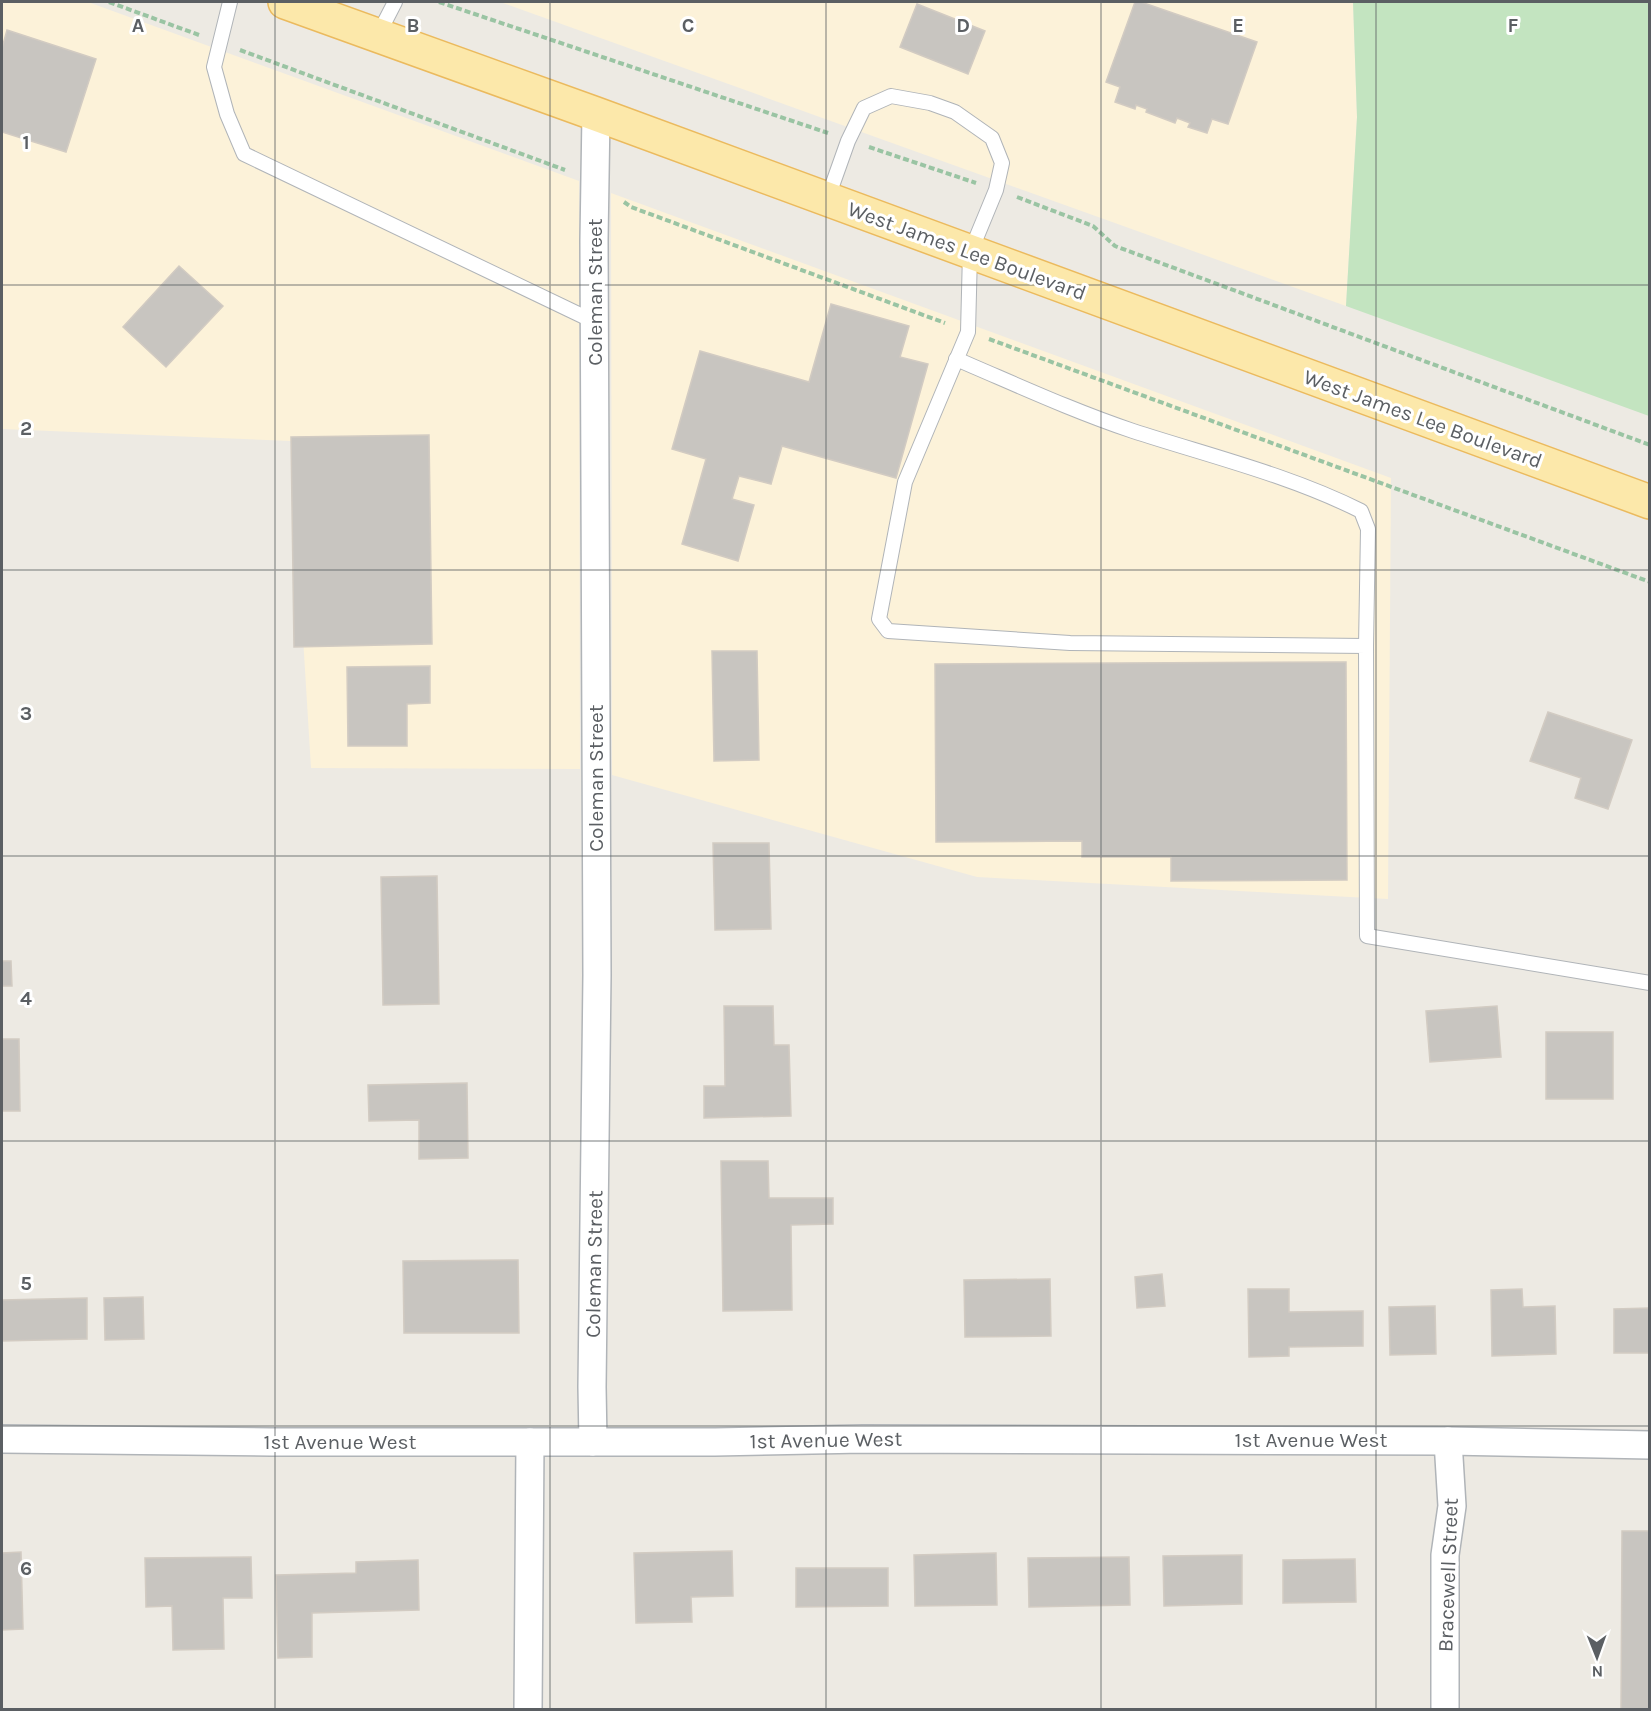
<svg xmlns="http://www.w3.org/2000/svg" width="1651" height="1711" viewBox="0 0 1651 1711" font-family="Karla,sans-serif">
	<rect width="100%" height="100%" fill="#edeae3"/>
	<g fill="#fcf2d9">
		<path d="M 2,2 L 88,2 L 579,181 L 580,769 L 311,768 L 291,441 L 2,429 Z"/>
		<path d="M 500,2 L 1353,2 L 1357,117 L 1346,306 Z"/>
		<path d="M 611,193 L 1391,478 L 1388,899 L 977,877 L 612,775 Z"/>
	</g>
	<path fill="#c3e4c0" d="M 1353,2 L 1649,2 L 1649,416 L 1346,306 L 1357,117 Z"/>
	<g fill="#c8c5c0" stroke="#d2cbc2" stroke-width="1.5">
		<path d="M 1135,2 L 1141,2 L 1257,42 L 1228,124 L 1212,119 L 1207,133 L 1188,127 L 1190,123 L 1177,118 L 1175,123 L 1146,112 L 1147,109 L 1136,105 L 1135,109 L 1115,102 L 1120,87 L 1106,82 Z"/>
		<path d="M 917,4 L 985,31 L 968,74 L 900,47 Z"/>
		<path d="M 7,30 L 96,59 L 66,152 L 2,132 L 2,48 Z"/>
		<path d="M 179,266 L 223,306 L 166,367 L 123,327 Z"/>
		<path d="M 831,304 L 909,326 L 900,357 L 928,364 L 896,478 L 782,446 L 771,484 L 739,476 L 732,499 L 754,505 L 738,561 L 682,544 L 706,459 L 672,449 L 700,351 L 809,382 Z"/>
		<path d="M 429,435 L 432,644 L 294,647 L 291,437 Z"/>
		<path d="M 712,651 L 757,651 L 759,760 L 714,761 Z"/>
		<path d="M 1346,662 L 1347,880 L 1171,881 L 1171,857 L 1082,857 L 1082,841 L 936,842 L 935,664 Z"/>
		<path d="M 430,666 L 430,703 L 407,704 L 407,746 L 348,746 L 347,667 Z"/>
		<path d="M 1548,712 L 1632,740 L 1608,809 L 1575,798 L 1581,778 L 1530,761 Z"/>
		<path d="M 713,843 L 769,843 L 771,929 L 715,930 Z"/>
		<path d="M 437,876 L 439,1004 L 383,1005 L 381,877 Z"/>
		<path d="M 2,961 L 11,961 L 12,986 L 2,986 Z"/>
		<path d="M 724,1006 L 773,1006 L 774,1045 L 789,1045 L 791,1116 L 704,1118 L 704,1086 L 725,1086 Z"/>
		<path d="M 1497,1006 L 1501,1057 L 1430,1062 L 1426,1011 Z"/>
		<rect x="1546" y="1032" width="67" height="67"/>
		<path d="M 2,1039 L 19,1039 L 20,1111 L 2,1111 Z"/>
		<path d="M 467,1083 L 468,1158 L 419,1159 L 419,1120 L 369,1121 L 368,1085 Z"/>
		<path d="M 721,1161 L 768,1161 L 769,1198 L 833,1198 L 833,1224 L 791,1225 L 792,1310 L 723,1311 Z"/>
		<path d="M 518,1260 L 519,1333 L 404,1333 L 403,1261 Z"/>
		<path d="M 1162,1274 L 1165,1306 L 1137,1308 L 1135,1277 Z"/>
		<path d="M 1050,1279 L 1051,1336 L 965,1337 L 964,1280 Z"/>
		<path d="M 1248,1289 L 1289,1289 L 1289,1312 L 1363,1311 L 1363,1346 L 1289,1347 L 1289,1356 L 1249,1357 Z"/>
		<path d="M 1522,1289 L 1523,1307 L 1555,1306 L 1556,1354 L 1492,1356 L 1491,1290 Z"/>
		<path d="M 143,1297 L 144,1339 L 105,1340 L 104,1298 Z"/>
		<path d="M 87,1298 L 87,1339 L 2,1341 L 2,1300 Z"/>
		<path d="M 1435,1306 L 1436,1354 L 1390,1355 L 1389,1307 Z"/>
		<path d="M 1650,1308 L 1650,1353 L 1614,1353 L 1614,1309 Z"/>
		<path d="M 1622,1531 L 1650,1531 L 1650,1710 L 1621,1710 Z"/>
		<path d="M 732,1551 L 733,1596 L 691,1597 L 692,1622 L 636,1623 L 634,1553 Z"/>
		<path d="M 21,1552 L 23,1629 L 2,1630 L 2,1553 Z"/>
		<path d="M 996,1553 L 997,1605 L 915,1606 L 914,1555 Z"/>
		<path d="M 1242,1555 L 1242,1604 L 1164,1606 L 1163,1556 Z"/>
		<path d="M 251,1557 L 252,1598 L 223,1598 L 224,1649 L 173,1650 L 172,1606 L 146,1607 L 145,1558 Z"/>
		<path d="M 1129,1557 L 1130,1605 L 1029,1607 L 1028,1558 Z"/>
		<path d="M 1355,1559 L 1356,1602 L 1283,1603 L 1283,1560 Z"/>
		<path d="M 418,1560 L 419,1610 L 312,1613 L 312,1657 L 278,1658 L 276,1575 L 356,1573 L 356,1562 Z"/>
		<path d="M 796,1568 L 888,1568 L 888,1606 L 796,1607 Z"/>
	</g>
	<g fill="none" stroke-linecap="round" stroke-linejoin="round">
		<g stroke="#b0b4b8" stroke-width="16">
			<g id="service">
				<path d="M 230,2 L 214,67 L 227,114 L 244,154 L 595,322"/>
				<path d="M 378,35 L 395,2"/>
				<path d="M 827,200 L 848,141 L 864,108 L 891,96 L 930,103 L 955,112 L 992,138 L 1002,163 L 996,190 L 970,253 L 968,332 L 905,482 L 879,619 L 888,631 L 1070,643 L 1366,646 L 1367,936 L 1650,983"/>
				<path d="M 956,359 C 1015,384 1073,411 1133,431 C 1210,456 1289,475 1361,511 L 1368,529 L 1366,646"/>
			</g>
		</g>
		<g stroke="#b0b4b8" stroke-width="30">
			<g id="minor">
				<path d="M 2,1439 L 271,1442 L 715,1442 L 863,1439 L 1448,1441 L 1650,1445"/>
				<path d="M 593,1442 L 592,1387 L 597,975 L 594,240 L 596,114"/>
				<path d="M 528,1710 L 530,1442"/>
				<path d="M 1445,1710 L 1445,1555 L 1452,1506 L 1448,1441"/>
			</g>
		</g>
		<g stroke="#ebba5e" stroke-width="36">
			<path id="primary" d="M 285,2 L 596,114 L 1650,502"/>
		</g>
		<g stroke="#9ac4a3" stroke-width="4" stroke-dasharray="6 3" stroke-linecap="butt">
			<path d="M 109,2 L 199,35"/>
			<path d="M 439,2 L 828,133"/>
			<path d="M 240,50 L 565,170"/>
			<path d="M 869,147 L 976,183"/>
			<path d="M 1017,197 L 1093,226 L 1115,246 L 1650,445"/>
			<path d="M 624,202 L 631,207 L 945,323"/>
			<path d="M 989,339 L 1650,582"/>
		</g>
		<use href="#service" stroke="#fff" stroke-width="14"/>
		<use href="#minor" stroke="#fff" stroke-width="27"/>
		<use href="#primary" stroke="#fce8aa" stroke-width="33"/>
	</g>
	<path fill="none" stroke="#5b5f63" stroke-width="1.5" stroke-opacity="0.55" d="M 275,2 L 275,1710M 550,2 L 550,1710M 826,2 L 826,1710M 1101,2 L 1101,1710M 1376,2 L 1376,1710M 2,285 L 1650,285M 2,570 L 1650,570M 2,856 L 1650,856M 2,1141 L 1650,1141M 2,1426 L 1650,1426"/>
	<g text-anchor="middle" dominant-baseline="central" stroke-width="6" stroke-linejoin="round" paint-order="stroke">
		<g font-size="21" fill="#5b5f63" stroke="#fff">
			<text transform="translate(967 251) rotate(20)">West James Lee Boulevard</text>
			<text transform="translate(595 292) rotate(-90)">Coleman Street</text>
			<text transform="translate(1423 419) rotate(20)">West James Lee Boulevard</text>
			<text transform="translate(596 778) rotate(-90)">Coleman Street</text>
			<text transform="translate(594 1264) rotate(-89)">Coleman Street</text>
			<text transform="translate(826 1440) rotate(-1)">1st Avenue West</text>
			<text x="1311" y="1440">1st Avenue West</text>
			<text x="340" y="1442">1st Avenue West</text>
			<text transform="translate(1448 1575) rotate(-88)">Bracewell Street</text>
		</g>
	</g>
	<g font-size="20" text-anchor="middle" font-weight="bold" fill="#5b5f63" stroke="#fff" stroke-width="6" stroke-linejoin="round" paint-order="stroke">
		<text x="138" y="32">A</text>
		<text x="413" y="32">B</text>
		<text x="688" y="32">C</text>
		<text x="963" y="32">D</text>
		<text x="1238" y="32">E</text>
		<text x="1513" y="32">F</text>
		<text x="26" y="149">1</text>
		<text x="26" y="435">2</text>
		<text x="26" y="720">3</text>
		<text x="26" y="1005">4</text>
		<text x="26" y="1290">5</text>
		<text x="26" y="1575">6</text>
	</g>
	<rect width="1651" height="1711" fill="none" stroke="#5b5f63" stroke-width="6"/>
	<g transform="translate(1597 1657) rotate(179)" stroke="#ffffff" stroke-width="4.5" paint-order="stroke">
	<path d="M0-4.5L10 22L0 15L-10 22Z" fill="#5b5f63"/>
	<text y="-9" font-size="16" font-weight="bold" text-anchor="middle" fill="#5b5f63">N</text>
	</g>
</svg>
